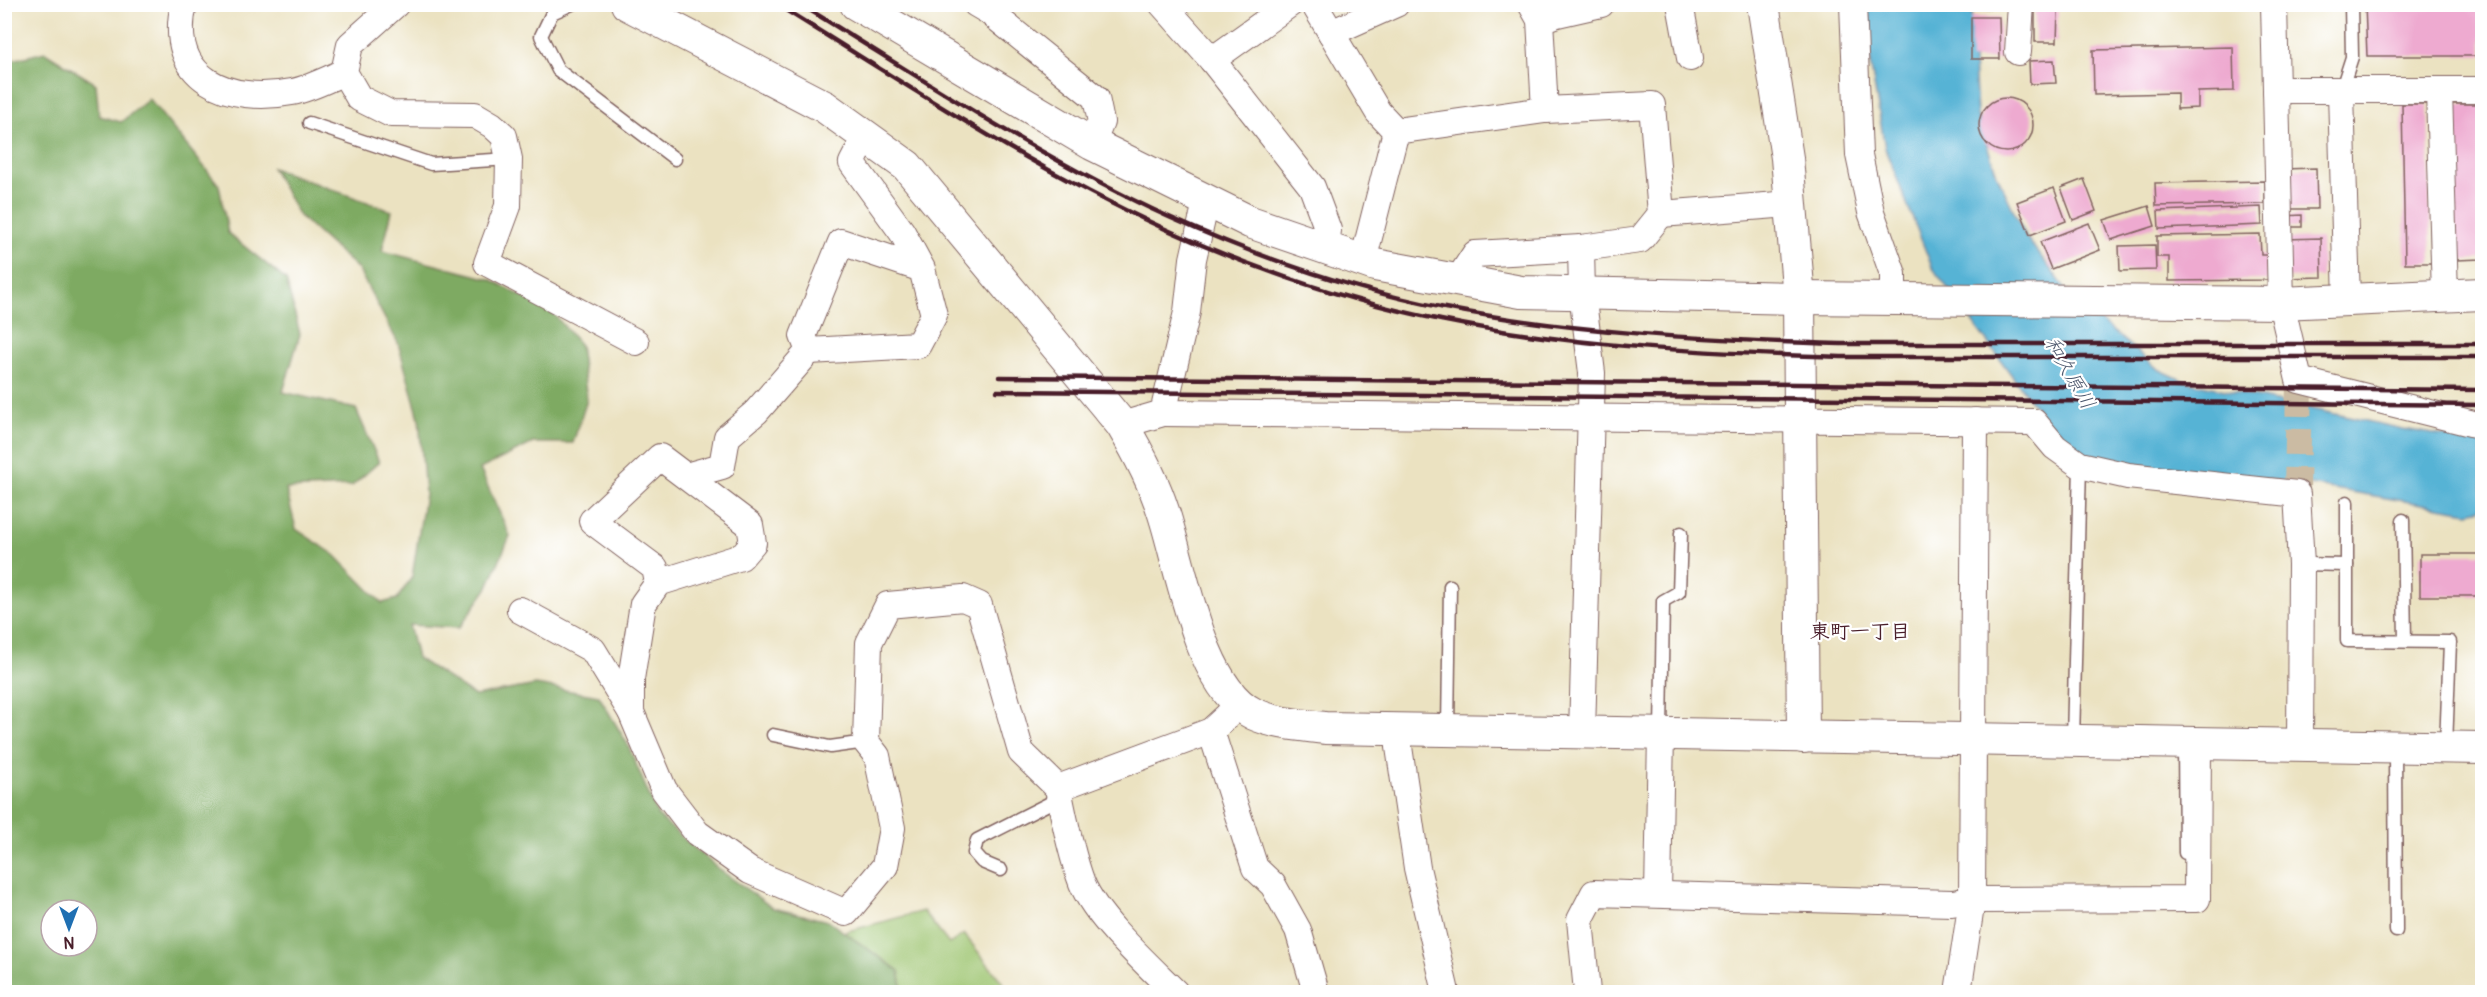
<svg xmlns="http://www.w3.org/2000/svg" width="2487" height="997" viewBox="0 0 2487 997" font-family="Pangolin,'Klee One',sans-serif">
	<rect width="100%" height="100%" fill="#fff"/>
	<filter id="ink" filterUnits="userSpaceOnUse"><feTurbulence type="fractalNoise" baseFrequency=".0167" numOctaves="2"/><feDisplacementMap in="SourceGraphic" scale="12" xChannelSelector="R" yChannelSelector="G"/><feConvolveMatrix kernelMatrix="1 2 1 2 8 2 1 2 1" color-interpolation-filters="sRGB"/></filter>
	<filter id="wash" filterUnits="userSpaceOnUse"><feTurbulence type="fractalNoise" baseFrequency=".008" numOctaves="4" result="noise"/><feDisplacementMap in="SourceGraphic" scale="24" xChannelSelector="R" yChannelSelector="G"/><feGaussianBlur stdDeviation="1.35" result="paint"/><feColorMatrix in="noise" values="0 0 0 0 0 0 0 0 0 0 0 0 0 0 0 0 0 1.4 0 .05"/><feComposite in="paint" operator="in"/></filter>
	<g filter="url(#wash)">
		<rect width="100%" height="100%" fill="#ebe2c1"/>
		<path fill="#9dc46f" stroke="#74724d" stroke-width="1.5" d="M 923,911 L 949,944 L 964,934 L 1010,992 L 903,992 L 899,971 L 844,932 Z"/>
		<path fill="#7eaa62" stroke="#646446" stroke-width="1.5" fill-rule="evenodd" d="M 45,52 L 96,84 L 99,116 L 121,122 L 149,99 L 219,185 L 228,233 L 286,280 L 300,334 L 283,392 L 356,409 L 379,462 L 352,486 L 286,489 L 296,529 L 335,555 L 382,603 L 397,599 L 412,577 L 425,494 L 419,418 L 398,343 L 358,269 L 299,216 L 272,168 L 392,211 L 382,251 L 490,279 L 553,313 L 580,345 L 587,400 L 573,443 L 533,443 L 480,469 L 510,536 L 487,589 L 459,628 L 409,625 L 417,658 L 475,696 L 536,685 L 599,696 L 627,743 L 658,816 L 716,867 L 773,908 L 828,921 L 899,971 L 903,992 L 5,992 L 4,62 ZM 51,910 L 87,910 L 87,946 L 51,946 Z"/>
		<path fill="#57b3d5" stroke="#506980" stroke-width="1.5" d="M 1868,5 L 1971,5 L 1977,115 L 1997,175 L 2026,237 L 2072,297 L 2158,369 L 2184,381 L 2403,429 L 2482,442 L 2482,509 L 2468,512 L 2299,483 L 2093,460 L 2049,426 L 1932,267 L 1885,148 L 1871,67 Z"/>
		<g id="blocks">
			<g fill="#eeaad0">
				<path d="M 1974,4 L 2002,4 L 2002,9 L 1974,8 Z"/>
				<path d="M 2365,4 L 2482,4 L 2482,56 L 2367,56 Z"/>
				<path d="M 2035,10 L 2058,10 L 2057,42 L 2035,42 Z"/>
				<path d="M 1971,17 L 1999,17 L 2000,59 L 1971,59 Z"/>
				<path d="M 2233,47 L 2234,91 L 2198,92 L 2198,108 L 2177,109 L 2177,93 L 2094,95 L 2093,50 Z"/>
				<path d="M 2054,60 L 2056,83 L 2030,84 L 2029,61 Z"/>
				<circle cx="2006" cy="125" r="27"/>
				<path d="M 2402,104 L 2428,104 L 2431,263 L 2405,263 Z"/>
				<path d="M 2451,104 L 2482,104 L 2482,259 L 2456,260 Z"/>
				<path d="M 2316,168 L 2317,209 L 2283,209 L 2283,169 Z"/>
				<path d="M 2084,179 L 2096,211 L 2073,220 L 2061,188 Z"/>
				<path d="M 2265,181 L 2265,204 L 2156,206 L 2155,183 Z"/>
				<path d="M 2054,188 L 2066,221 L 2030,235 L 2017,202 Z"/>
				<path d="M 2149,206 L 2155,226 L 2111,240 L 2104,220 Z"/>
				<path d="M 2261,207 L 2262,225 L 2159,229 L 2158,211 Z"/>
				<path d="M 2302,215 L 2302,227 L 2284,227 L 2284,216 Z"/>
				<path d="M 2089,223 L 2100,250 L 2051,269 L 2040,242 Z"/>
				<path d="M 2260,234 L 2261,255 L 2268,255 L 2268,280 L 2169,281 L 2169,257 L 2157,257 L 2157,236 Z"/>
				<path d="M 2321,238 L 2322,277 L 2285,278 L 2285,239 Z"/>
				<path d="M 2155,245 L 2156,270 L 2120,271 L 2119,246 Z"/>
				<rect x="2420" y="554" width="62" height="42"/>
			</g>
		</g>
	</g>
	<g filter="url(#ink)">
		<use href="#blocks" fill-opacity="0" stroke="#826360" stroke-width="1.5"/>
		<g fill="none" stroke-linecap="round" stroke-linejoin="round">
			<path stroke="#cbbba3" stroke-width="26" stroke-dasharray="26 13" stroke-linecap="butt" d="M 2297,494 L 2299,380"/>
			<g stroke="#826360" stroke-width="15">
				<g id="service">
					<path d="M 572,4 L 552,13 L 541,36 L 558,70 L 675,159"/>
					<path d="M 2341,91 L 2352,57 L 2351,4"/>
					<path d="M 309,123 L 431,164 L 509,159"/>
					<path d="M 2347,502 L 2347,641 L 2450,642 L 2446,746"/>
					<path d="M 2403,520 L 2405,641"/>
					<path d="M 2301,564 L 2347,565"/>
					<path d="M 1448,729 L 1450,586"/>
					<path d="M 1661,732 L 1663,601 L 1679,592 L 1681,533"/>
					<path d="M 773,735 L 830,747 L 866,742"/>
					<path d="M 2073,740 L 2080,465"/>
					<path d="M 2184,744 L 2185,853"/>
					<path d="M 2395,748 L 2396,931"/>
					<path d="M 1001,870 L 982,862 L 974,853 L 977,840 L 1050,803 L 1057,790"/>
				</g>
			</g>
			<g stroke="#826360" stroke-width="28">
				<g id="minor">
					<path d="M 184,4 C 166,80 229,104 292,92 C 309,89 328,79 344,72"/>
					<path d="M 396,4 L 350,45 L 344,72 L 359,98 L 391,114 L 475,115 L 492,125 L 504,136 L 509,159 L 508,206 L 487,263 L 636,342"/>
					<path d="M 976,4 L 988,11 L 1096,98 L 1101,122 L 1092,144"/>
					<path d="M 1162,4 L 1212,60 L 1312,187 L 1328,230 L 1326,248"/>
					<path d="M 1314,4 L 1378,112 L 1396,131"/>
					<path d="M 1531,4 L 1540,20 L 1545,110"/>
					<path d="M 1680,4 L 1690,58"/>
					<path d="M 1853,4 L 1859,155 L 1871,212 L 1893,274 L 1893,298"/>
					<path d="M 2274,4 L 2281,303 L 2299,380 L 2482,426"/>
					<path d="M 1540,20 L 1557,14 L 1601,4"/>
					<path d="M 1331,33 L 1396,4"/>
					<path d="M 2018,52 L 2021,4"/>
					<path d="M 1212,60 L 1290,4"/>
					<path d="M 2276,90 L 2482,90"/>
					<path d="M 2439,91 L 2445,296"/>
					<path d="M 2341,92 L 2347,301"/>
					<path d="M 1396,131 L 1545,110 L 1652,105 L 1661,214 L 1640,240 L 1581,248 L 1475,254 L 1458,280"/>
					<path d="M 866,136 L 852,163 L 902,232 L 922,269 L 934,315 L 918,345 L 809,351 L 803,336 L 841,242 L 922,269"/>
					<path d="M 1661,214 L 1791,204"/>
					<path d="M 1581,248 L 1582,293 L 1592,373 L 1582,733"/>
					<path d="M 1363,261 L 1396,131"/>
					<path d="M 1163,413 L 2034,422 L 2055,447 L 2080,465 L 2128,476 L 2297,494 L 2301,564 L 2300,746"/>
					<path d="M 1122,425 L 1163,413 L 1187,312 L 1193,259 L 1206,202"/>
					<path d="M 686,476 L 722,466 L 727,437 L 756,412 L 809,351"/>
					<path d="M 658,583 L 655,568 L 592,521 L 660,457 L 750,525 L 753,543 L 741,557 L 658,583 L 643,604 L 631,679 L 631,712 L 664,790 L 697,833 L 750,871 L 846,913 L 885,866 L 892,828 L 877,756 L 866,742 L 869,643 L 888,605 L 963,598 L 979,605 L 1021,752 L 1058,788 L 1211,731 L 1241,703"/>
					<path d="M 520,610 L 593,650 L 631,712"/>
					<path d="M 1399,729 L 1399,747 L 1417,868 L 1446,992"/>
					<path d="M 1211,731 L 1255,868 L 1273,885 L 1298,930 L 1316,992"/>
					<path d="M 1058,788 C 1064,819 1071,854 1082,883 C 1097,919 1147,964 1175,992"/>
					<path d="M 1658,894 L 1661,734"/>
					<path d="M 1587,992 L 1580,920 L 1594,893 L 1952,903 L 1972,900 L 2197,899 L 2198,744"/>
					<path d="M 1958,992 L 1972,900 L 1975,421"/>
				</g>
			</g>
			<g stroke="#826360" stroke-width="34">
				<g id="tertiary">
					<path d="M 627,4 L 825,107 L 907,166 L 1122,425 C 1138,452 1153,480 1163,511 C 1181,564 1199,688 1254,714 C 1276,724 1302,725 1325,728 L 2482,748"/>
					<path d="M 856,4 L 1092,144 L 1250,222 L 1375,265 L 1521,292 L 1799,298 L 2281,303 L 2482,294"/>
					<path d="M 1763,4 L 1787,158 L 1799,298 L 1803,737"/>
				</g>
			</g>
			<use href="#service" stroke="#fff" stroke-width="12"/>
			<use href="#minor" stroke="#fff" stroke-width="26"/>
			<use href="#tertiary" stroke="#fff" stroke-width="32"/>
			<g stroke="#4a1f2b" stroke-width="4.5">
				<path d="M 776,4 C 903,82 1027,166 1163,228 C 1251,268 1346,301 1441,320 C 1572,347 1707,353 1841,357 L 2482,357"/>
				<path d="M 800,4 C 921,78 1040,158 1169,217 C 1256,256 1351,290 1445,308 C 1575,333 1708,340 1841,344 L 2482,344"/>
				<path d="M 999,377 L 2482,390"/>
				<path d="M 997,391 L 2482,405"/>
			</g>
		</g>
	</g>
	<g text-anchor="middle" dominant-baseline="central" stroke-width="4.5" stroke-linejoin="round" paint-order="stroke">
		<g font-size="20" font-style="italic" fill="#4f5a6f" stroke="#fff">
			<text transform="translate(2070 373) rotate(60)">和久原川</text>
		</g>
		<g font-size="20" font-weight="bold" fill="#4a1f2b" stroke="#fff">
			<text x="1860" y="631">東町一丁目</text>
		</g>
	</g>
	<rect width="2487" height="997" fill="none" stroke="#fff" stroke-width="24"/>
	<g transform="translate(69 928) rotate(180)"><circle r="28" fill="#ffffff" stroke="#b7a5aa" stroke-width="1.5"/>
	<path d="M0-4.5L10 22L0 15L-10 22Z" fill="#1f6fb2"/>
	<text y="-9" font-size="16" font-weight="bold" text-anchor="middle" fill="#4a1f2b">N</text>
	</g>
</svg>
